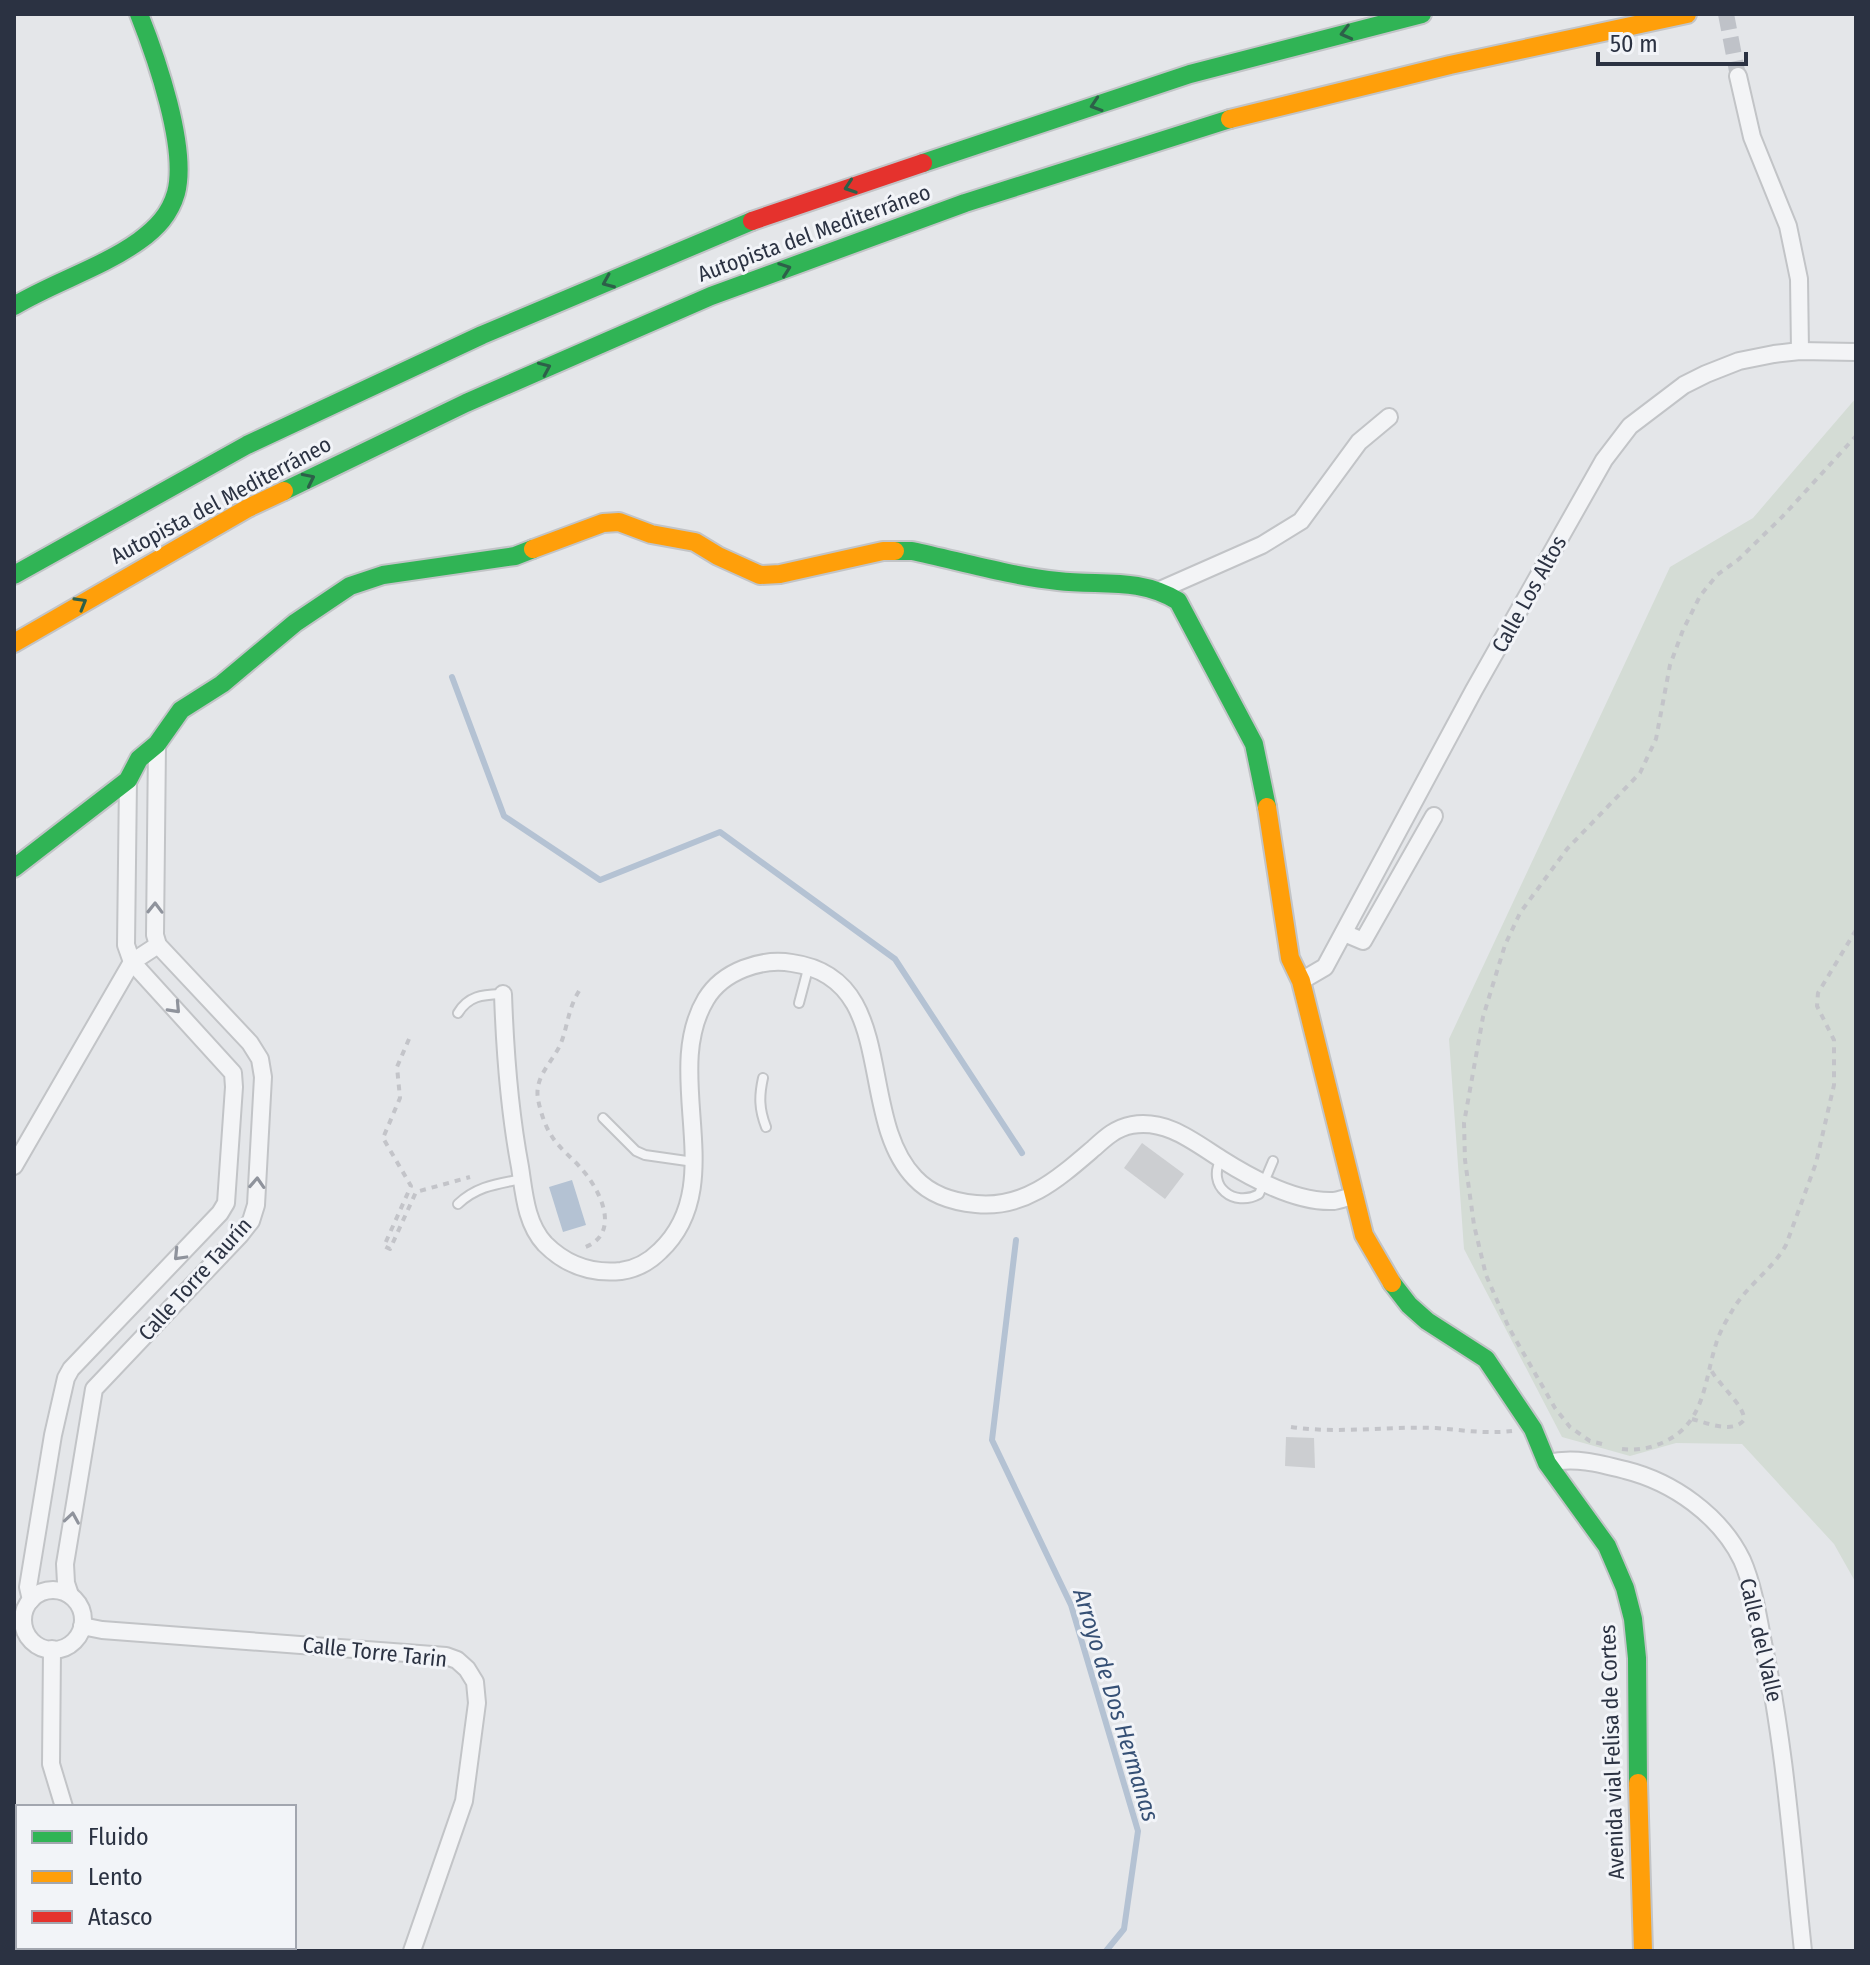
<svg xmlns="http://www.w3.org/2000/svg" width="1870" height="1965" viewBox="0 0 1870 1965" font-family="'Fira Sans Condensed',sans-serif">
	<rect width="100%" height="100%" fill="#e4e6e9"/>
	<path fill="#d4dcd5" d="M 1856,398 L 1856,1583 L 1834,1544 L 1742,1444 L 1676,1443 L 1630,1456 L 1562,1437 L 1464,1249 L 1449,1039 L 1670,567 L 1753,518 Z"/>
	<path fill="#b4c2d3" d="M 572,1180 L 586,1225 L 563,1232 L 549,1187 Z"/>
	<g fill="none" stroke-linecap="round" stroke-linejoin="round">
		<g stroke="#b4c2d3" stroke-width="6">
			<path d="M 452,677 L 504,816 L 600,880 L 720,832 L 895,959 L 1022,1153"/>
			<path d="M 1016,1240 L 992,1440 L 1071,1605 L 1138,1831 L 1124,1929 L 1106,1951"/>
		</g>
	</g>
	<g fill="#ccced1">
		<path d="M 1142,1143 L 1184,1174 L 1165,1199 L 1124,1168 Z"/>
		<path d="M 1286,1437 L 1314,1438 L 1315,1468 L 1285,1466 Z"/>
	</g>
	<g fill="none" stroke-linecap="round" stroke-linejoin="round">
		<path stroke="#bfc2c8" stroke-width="16" stroke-dasharray="16 8" stroke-linecap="butt" d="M 1726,14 L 1738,76"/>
		<g stroke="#c2c4c7" stroke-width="12">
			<g id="lane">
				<path d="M 799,1003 L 808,969"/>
				<path d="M 458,1013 C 469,995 483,995 503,994"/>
				<path d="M 763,1078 C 759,1096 759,1109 766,1127"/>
				<path d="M 603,1118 L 636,1151 L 645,1155 L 694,1162"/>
				<path d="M 1221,1159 C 1206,1186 1234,1208 1259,1194 L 1273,1161"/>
				<path d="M 458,1204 C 477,1186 497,1184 522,1179"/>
			</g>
		</g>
		<g stroke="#c2c4c7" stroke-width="20">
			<g id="street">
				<path d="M 1738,76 L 1752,137 L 1788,226 L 1799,279 L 1800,351"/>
				<path d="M 1160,590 L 1262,545 L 1301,521 L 1359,442 L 1389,417"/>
				<path d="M 1344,933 L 1363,941 L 1434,816"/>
				<path d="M 1301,981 L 1325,967 L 1474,690 L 1604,460 L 1630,426 L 1684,385 L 1706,374 L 1739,361 L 1774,354 L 1800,351 L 1856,352"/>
				<path d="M 503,994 C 505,1053 509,1109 520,1167 C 524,1193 526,1224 545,1244 C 566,1265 592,1274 621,1271 C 636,1269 650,1261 660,1251 C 731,1184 660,1075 706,999 C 723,971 761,958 792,963 C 900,978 855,1116 915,1178 C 931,1195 953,1202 976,1204 C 1025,1209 1059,1178 1094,1148 C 1106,1137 1116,1128 1132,1125 C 1167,1119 1194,1142 1221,1159 C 1251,1178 1297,1203 1334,1201 C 1340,1200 1349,1197 1355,1195"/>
				<path d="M 14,1166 L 132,962 L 158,945"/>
				<path d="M 1547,1463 C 1575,1457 1598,1463 1625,1470 C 1673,1482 1720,1515 1742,1560 C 1753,1585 1758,1616 1763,1643 C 1785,1744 1792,1848 1803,1951"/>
				<circle cx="53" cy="1620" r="30"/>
				<path d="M 70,1595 L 66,1583 L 65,1564 L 94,1389 L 240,1235 L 251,1221 L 256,1205 L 263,1077 L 260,1059 L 250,1043 L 158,945 L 155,935 L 157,744"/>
				<path d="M 31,1600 L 28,1587 L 53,1435 L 66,1378 L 71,1369 L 220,1213 L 226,1203 L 234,1087 L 233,1073 L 132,962 L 126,945 L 128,780"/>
				<path d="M 82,1626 L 102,1630 L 446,1656 L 457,1660 L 467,1669 L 475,1682 L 477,1703 L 464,1801 L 412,1951"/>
				<path d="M 52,1649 L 51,1764 L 64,1807"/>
				<path d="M 107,1947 L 108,1951"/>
			</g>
		</g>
		<g stroke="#c2c4c7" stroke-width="22">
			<g id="fast">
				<path d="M 923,163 L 1190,74 L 1422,14"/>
				<path d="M 14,306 C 54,282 101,268 139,241 C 157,228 170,214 176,193 C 188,148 156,57 139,14"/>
				<path d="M 284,491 L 466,403 L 711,296 L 965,203 L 1230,119"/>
				<path d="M 895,551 L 912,551 C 959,561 1010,576 1058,581 C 1101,586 1139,577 1178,601 L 1254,744 L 1267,807"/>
				<path d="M 14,575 L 247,445 L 482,335 L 752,221"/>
				<path d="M 14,868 L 128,780 L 139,759 L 157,744 L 181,710 L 222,684 L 295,623 L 350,586 L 383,575 L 515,556 L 533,549"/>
				<path d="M 1392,1283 L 1409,1305 L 1427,1321 L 1486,1359 L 1533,1429 L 1547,1463 L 1607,1546 L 1625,1588 L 1633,1619 L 1637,1658 L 1638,1783"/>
			</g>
		</g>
		<g stroke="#c2c4c7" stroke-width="22">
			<g id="slow">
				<path d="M 1230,119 L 1450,65 L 1687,14"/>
				<path d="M 533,549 L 603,523 L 619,522 L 651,534 L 695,542 L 718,556 L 760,575 L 780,574 L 883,551 L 895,551"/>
				<path d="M 14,643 L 248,508 L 284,491"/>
				<path d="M 1267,807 L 1290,958 L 1301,981 L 1364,1235 L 1392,1283"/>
				<path d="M 1638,1783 L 1643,1951"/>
			</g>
		</g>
		<g stroke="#c2c4c7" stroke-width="22">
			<path id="jam" d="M 752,221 L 923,163"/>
		</g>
		<g stroke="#c3c4c9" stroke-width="4" stroke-dasharray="6 6" stroke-linecap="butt">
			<path d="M 579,991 C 568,1009 568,1025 561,1043 C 553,1062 534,1076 538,1099 C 540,1110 545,1126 551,1135 C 558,1147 570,1156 580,1167 C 600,1189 623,1234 583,1248"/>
			<path d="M 409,1039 L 397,1067 L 400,1098 L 383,1138 L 411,1186 L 384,1246 L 390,1249 L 416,1192 L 470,1177"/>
			<path d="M 1692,1419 C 1707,1423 1733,1434 1744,1420 C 1745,1406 1719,1385 1711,1370"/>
			<path d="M 1291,1427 C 1340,1434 1387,1426 1436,1428 C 1463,1430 1484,1434 1512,1431"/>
			<path d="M 1602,1444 L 1590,1441 L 1570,1427 L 1555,1408 L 1509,1328 L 1486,1275 L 1474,1225 L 1465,1160 L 1464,1123 L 1483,1017 L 1505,945 L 1520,913 L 1567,849 L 1640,773 L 1656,739 L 1670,665 L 1683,630 L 1700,596 L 1717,575 L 1739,559 L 1783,516 L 1856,436"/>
			<path d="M 1622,1449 C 1637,1451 1651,1448 1664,1442 C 1705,1423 1704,1382 1716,1344 C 1719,1333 1726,1321 1732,1311 C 1746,1286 1773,1269 1786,1245 L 1816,1163 L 1834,1085 L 1834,1040 L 1817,1006 L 1818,993 L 1856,930"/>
		</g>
		<use href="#lane" stroke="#f3f4f6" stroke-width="8"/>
		<use href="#street" stroke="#f3f4f6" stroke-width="16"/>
		<use href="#fast" stroke="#30b455" stroke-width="18"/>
		<use href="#slow" stroke="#ff9f0a" stroke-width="18"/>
		<use href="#jam" stroke="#e5322d" stroke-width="18"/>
	</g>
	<defs><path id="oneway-chevron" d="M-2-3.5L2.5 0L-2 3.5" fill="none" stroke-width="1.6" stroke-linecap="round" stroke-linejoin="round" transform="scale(2)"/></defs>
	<g stroke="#2d6049">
		<use href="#oneway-chevron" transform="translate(1346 33) rotate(166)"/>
		<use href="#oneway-chevron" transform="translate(1096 105) rotate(162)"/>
		<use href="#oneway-chevron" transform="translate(850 187) rotate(161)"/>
		<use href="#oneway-chevron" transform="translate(785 269) rotate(-20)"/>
		<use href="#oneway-chevron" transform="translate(608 282) rotate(157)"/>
		<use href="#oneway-chevron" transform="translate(545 368) rotate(-24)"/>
		<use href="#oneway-chevron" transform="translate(309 479) rotate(-26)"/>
		<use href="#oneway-chevron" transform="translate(81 603) rotate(-30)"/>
	</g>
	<g stroke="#8f939c">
		<use href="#oneway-chevron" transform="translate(155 908) rotate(-89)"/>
		<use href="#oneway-chevron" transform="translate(175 1008) rotate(47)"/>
		<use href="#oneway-chevron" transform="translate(257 1183) rotate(-87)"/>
		<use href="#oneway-chevron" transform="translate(179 1255) rotate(134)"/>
		<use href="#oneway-chevron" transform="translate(72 1518) rotate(-81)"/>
	</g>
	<g text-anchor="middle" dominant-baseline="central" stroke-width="6" stroke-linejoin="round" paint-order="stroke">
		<g font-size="22" fill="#2b3242" stroke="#f2f4f8">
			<text transform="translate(814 233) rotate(-20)">Autopista del Mediterráneo</text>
			<text transform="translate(221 500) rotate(-28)">Autopista del Mediterráneo</text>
			<text transform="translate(1529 594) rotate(-61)">Calle Los Altos</text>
			<text transform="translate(195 1279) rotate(-48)">Calle Torre Taurín</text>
			<text transform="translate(1761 1640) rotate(77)">Calle del Valle</text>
			<text transform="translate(375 1652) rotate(6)">Calle Torre Tarin</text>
			<text transform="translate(1612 1752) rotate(-92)">Avenida vial Felisa de Cortes</text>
		</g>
		<g font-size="24" font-style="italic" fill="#365075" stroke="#f2f4f8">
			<text transform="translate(1116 1705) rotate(73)">Arroyo de Dos Hermanas</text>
		</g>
	</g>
	<rect width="1870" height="1965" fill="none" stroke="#2b3242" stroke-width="32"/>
	<rect x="16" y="1805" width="280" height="144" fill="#f2f4f8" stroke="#a2a6af" stroke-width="2"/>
	<rect x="32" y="1831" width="40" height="12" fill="#30b455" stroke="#a2a6af" stroke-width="2"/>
	<text x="88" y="1845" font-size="24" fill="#2b3242">Fluido</text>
	<rect x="32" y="1871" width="40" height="12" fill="#ff9f0a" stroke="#a2a6af" stroke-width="2"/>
	<text x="88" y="1885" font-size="24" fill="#2b3242">Lento</text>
	<rect x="32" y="1911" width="40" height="12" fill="#e5322d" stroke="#a2a6af" stroke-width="2"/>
	<text x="88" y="1925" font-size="24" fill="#2b3242">Atasco</text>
	<path d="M1598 52v12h148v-12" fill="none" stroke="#2b3242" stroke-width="4"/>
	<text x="1610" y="52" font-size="24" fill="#2b3242" stroke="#f2f4f8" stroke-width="6" paint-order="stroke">50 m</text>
</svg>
